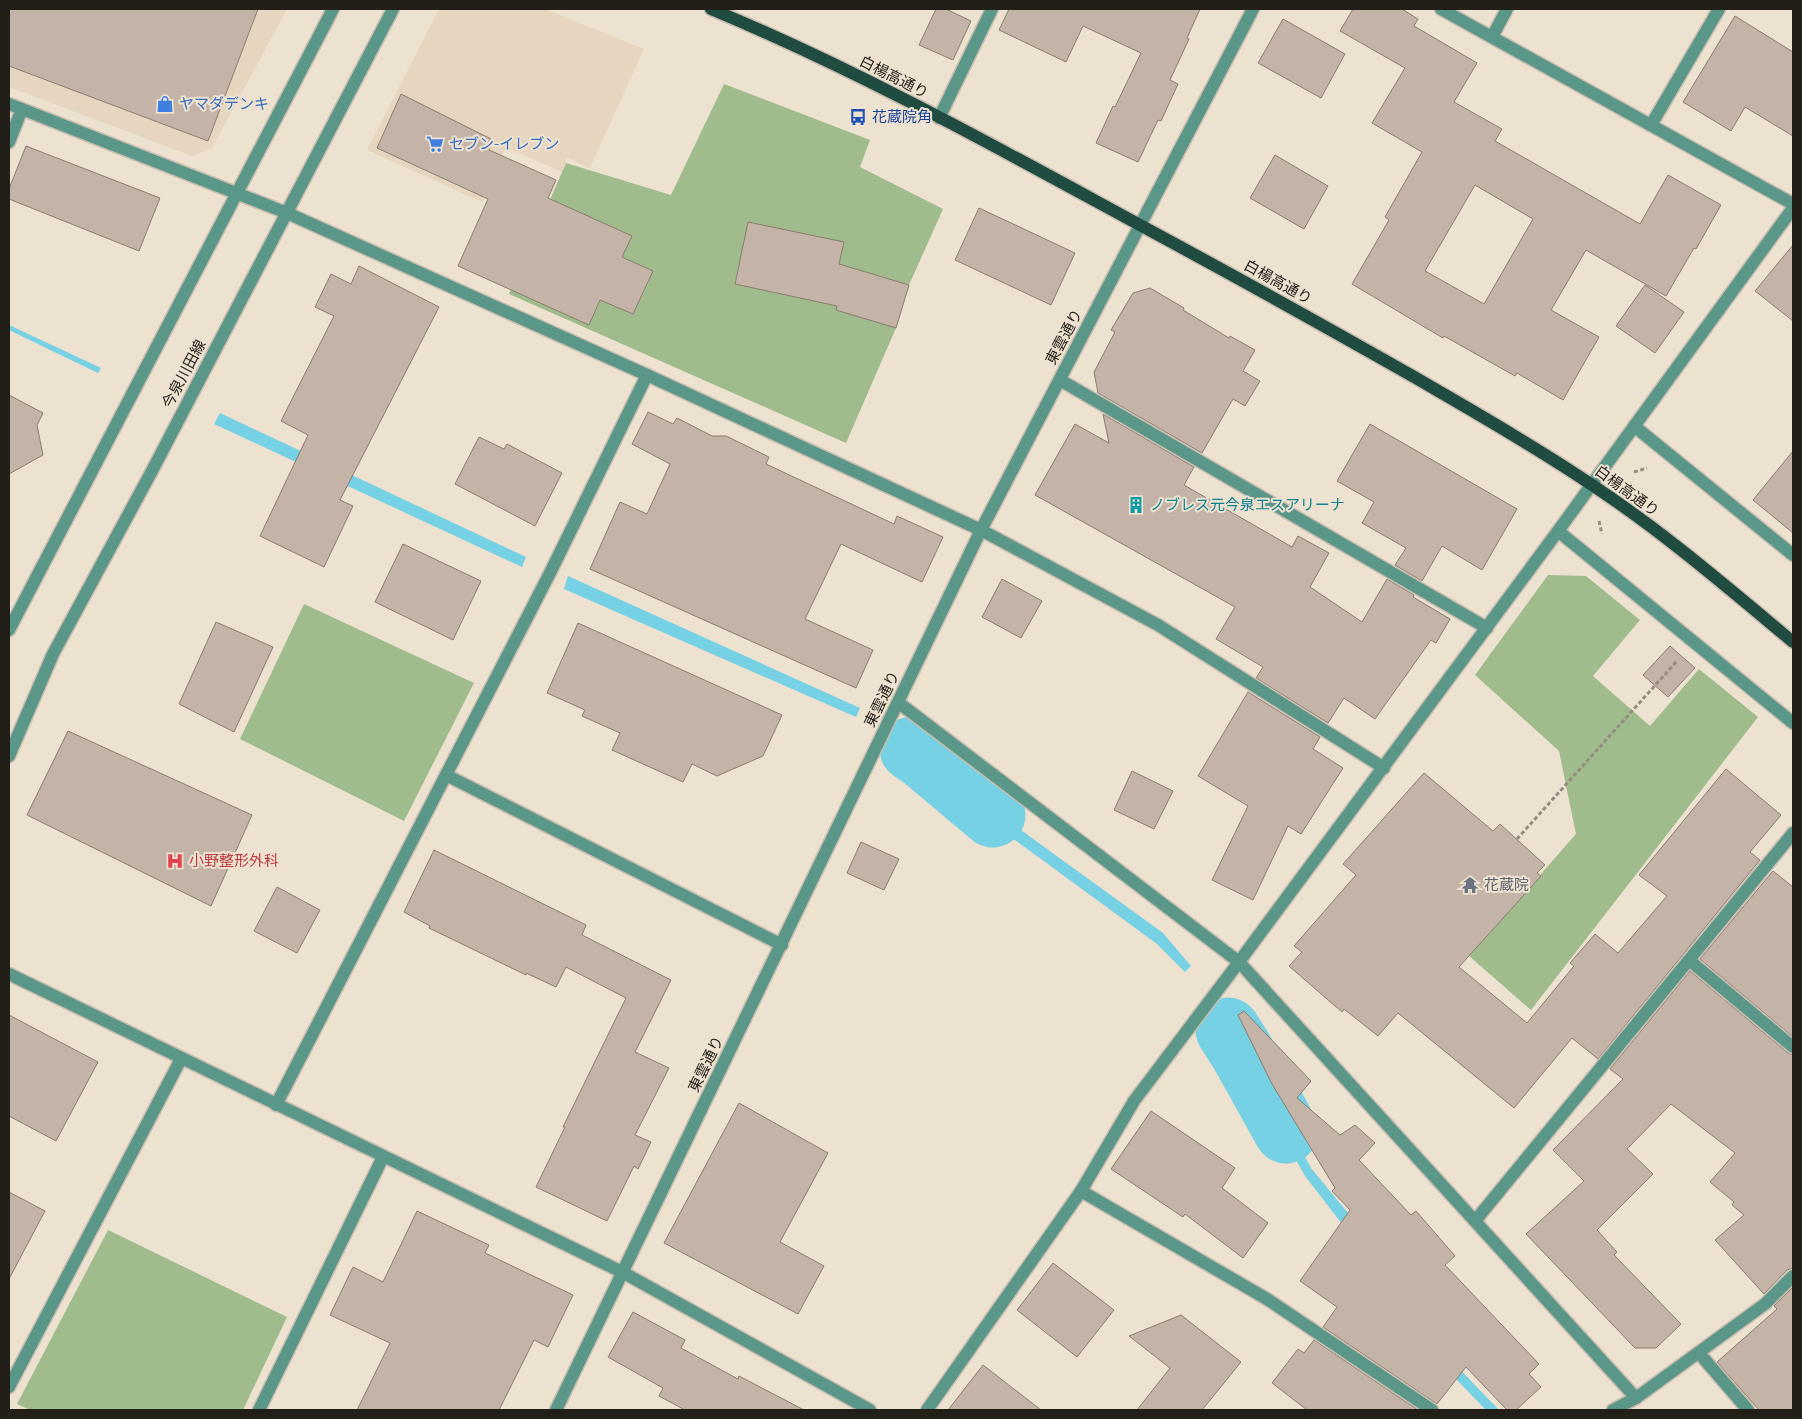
<svg xmlns="http://www.w3.org/2000/svg" width="1802" height="1419" viewBox="0 0 1802 1419" font-family="Karla,'Noto Sans JP',sans-serif">
	<rect width="100%" height="100%" fill="#ede1d0"/>
	<g fill="#e7d6bf">
		<path d="M 9,9 L 287,9 L 212,148 L 192,156 L 9,87 Z"/>
		<path d="M 439,9 L 545,9 L 644,49 L 590,168 L 567,158 L 562,172 L 506,147 L 482,202 L 367,150 Z"/>
	</g>
	<g fill="#a0bc8c">
		<path d="M 724,84 L 870,140 L 860,167 L 943,209 L 909,285 L 896,328 L 846,443 L 509,294 L 566,163 L 671,195 Z"/>
		<path d="M 1548,575 L 1586,576 L 1640,620 L 1593,676 L 1650,726 L 1699,669 L 1758,717 L 1531,1010 L 1469,956 L 1576,834 L 1559,751 L 1475,675 Z"/>
		<path d="M 304,604 L 474,683 L 404,821 L 240,739 Z"/>
		<path d="M 108,1230 L 287,1317 L 243,1410 L 30,1410 L 17,1404 Z"/>
	</g>
	<g fill="#77d1e4">
		<path d="M 9,325 L 101,368 L 98,373 L 9,330 Z"/>
		<path d="M 220,413 L 526,557 L 522,567 L 214,424 Z"/>
		<path d="M 568,576 L 860,708 L 856,717 L 564,589 Z"/>
		<path d="M 928,756 L 1014,825 L 1163,933 L 1191,966 L 1185,972 L 1157,944 L 1011,837 L 919,759 Z"/>
		<path d="M 1247,1051 L 1311,1168 L 1353,1219 L 1424,1332 L 1499,1410 L 1486,1410 L 1415,1337 L 1383,1277 L 1305,1176 L 1237,1053 Z"/>
	</g>
	<g fill="none" stroke-linecap="round" stroke-linejoin="round">
		<g stroke="#77d1e4" stroke-width="65">
			<path d="M 912,749 L 924,757 L 993,815"/>
			<path d="M 1228,1030 L 1242,1052 L 1286,1131"/>
		</g>
	</g>
	<g fill="#c4b4a7" stroke="#8b7c6f" fill-rule="evenodd">
		<path d="M 9,9 L 258,9 L 208,141 L 9,66 Z"/>
		<path d="M 936,9 L 946,9 L 971,21 L 953,60 L 919,45 Z"/>
		<path d="M 1009,9 L 1200,9 L 1187,38 L 1189,39 L 1170,80 L 1178,84 L 1161,121 L 1158,120 L 1138,162 L 1096,143 L 1113,106 L 1115,107 L 1141,53 L 1083,26 L 1066,62 L 999,30 Z"/>
		<path d="M 1353,9 L 1402,9 L 1418,19 L 1414,26 L 1477,63 L 1454,102 L 1502,129 L 1495,141 L 1640,224 L 1668,175 L 1721,205 L 1696,249 L 1694,248 L 1666,296 L 1586,250 L 1551,310 L 1599,337 L 1563,400 L 1517,373 L 1515,376 L 1444,336 L 1443,338 L 1352,284 L 1389,220 L 1385,217 L 1422,152 L 1372,123 L 1405,68 L 1340,31 ZM 1475,185 L 1533,219 L 1484,304 L 1425,271 Z"/>
		<path d="M 1735,16 L 1793,52 L 1793,136 L 1745,107 L 1731,131 L 1683,102 Z"/>
		<path d="M 1283,19 L 1345,54 L 1321,98 L 1258,63 Z"/>
		<path d="M 401,94 L 493,140 L 489,150 L 556,180 L 548,198 L 632,236 L 622,257 L 653,271 L 633,314 L 600,300 L 589,325 L 458,266 L 488,199 L 377,148 Z"/>
		<path d="M 26,146 L 160,198 L 139,251 L 9,199 L 9,189 Z"/>
		<path d="M 1275,155 L 1328,186 L 1304,229 L 1250,198 Z"/>
		<path d="M 979,208 L 1075,253 L 1051,305 L 955,260 Z"/>
		<path d="M 748,222 L 844,242 L 839,264 L 909,285 L 896,328 L 836,310 L 837,306 L 735,284 Z"/>
		<path d="M 1793,245 L 1793,321 L 1755,291 Z"/>
		<path d="M 359,266 L 439,307 L 340,500 L 353,506 L 324,567 L 260,536 L 308,435 L 281,421 L 334,316 L 315,307 L 331,274 L 351,284 Z"/>
		<path d="M 1645,285 L 1684,312 L 1655,353 L 1616,326 Z"/>
		<path d="M 1150,288 L 1184,308 L 1183,310 L 1229,338 L 1230,336 L 1255,350 L 1243,371 L 1260,381 L 1245,406 L 1233,399 L 1202,453 L 1098,393 L 1094,372 L 1115,332 L 1111,330 L 1133,293 Z"/>
		<path d="M 9,395 L 43,413 L 37,425 L 43,455 L 9,474 Z"/>
		<path d="M 648,412 L 673,424 L 677,418 L 712,436 L 726,436 L 769,457 L 766,464 L 894,524 L 897,516 L 943,537 L 922,582 L 841,544 L 805,619 L 873,650 L 856,688 L 590,569 L 620,502 L 647,514 L 670,464 L 632,444 Z"/>
		<path d="M 1103,414 L 1194,467 L 1184,485 L 1292,547 L 1298,536 L 1329,553 L 1310,587 L 1362,622 L 1387,579 L 1414,595 L 1413,597 L 1450,619 L 1436,643 L 1431,640 L 1375,719 L 1344,698 L 1328,723 L 1256,678 L 1263,667 L 1216,639 L 1235,607 L 1035,495 L 1075,424 L 1109,443 Z"/>
		<path d="M 1370,424 L 1517,509 L 1482,570 L 1442,546 L 1422,581 L 1395,565 L 1406,548 L 1362,523 L 1374,502 L 1337,481 Z"/>
		<path d="M 479,437 L 504,449 L 507,444 L 562,473 L 535,526 L 455,484 Z"/>
		<path d="M 1793,451 L 1793,533 L 1753,500 Z"/>
		<path d="M 403,544 L 481,581 L 453,640 L 375,602 Z"/>
		<path d="M 1002,579 L 1042,601 L 1021,638 L 982,617 Z"/>
		<path d="M 216,622 L 273,647 L 234,732 L 179,704 Z"/>
		<path d="M 578,623 L 782,715 L 763,756 L 717,776 L 692,764 L 683,782 L 612,750 L 620,733 L 582,716 L 585,710 L 547,693 Z"/>
		<path d="M 1670,646 L 1695,668 L 1668,697 L 1643,675 Z"/>
		<path d="M 1248,692 L 1320,737 L 1313,749 L 1343,768 L 1301,834 L 1288,826 L 1253,900 L 1212,880 L 1248,806 L 1198,776 Z"/>
		<path d="M 68,731 L 252,815 L 211,906 L 27,815 Z"/>
		<path d="M 1726,769 L 1781,815 L 1750,852 L 1760,860 L 1598,1059 L 1572,1038 L 1514,1108 L 1398,1013 L 1378,1036 L 1344,1009 L 1342,1012 L 1289,966 L 1302,952 L 1294,946 L 1356,875 L 1343,864 L 1424,773 L 1493,831 L 1500,824 L 1545,865 L 1537,873 L 1541,876 L 1459,967 L 1527,1023 L 1574,966 L 1570,963 L 1595,934 L 1618,953 L 1667,896 L 1639,875 Z"/>
		<path d="M 1132,771 L 1173,791 L 1154,829 L 1114,810 Z"/>
		<path d="M 861,842 L 899,859 L 884,890 L 847,873 Z"/>
		<path d="M 434,850 L 586,925 L 582,935 L 671,980 L 635,1052 L 669,1068 L 635,1135 L 651,1142 L 638,1169 L 634,1166 L 607,1221 L 536,1187 L 565,1127 L 563,1127 L 626,998 L 566,967 L 556,987 L 526,973 L 526,975 L 429,928 L 430,926 L 404,912 Z"/>
		<path d="M 1773,871 L 1793,887 L 1793,1037 L 1700,959 Z"/>
		<path d="M 277,887 L 320,910 L 297,953 L 254,931 Z"/>
		<path d="M 1690,971 L 1788,1053 L 1793,1055 L 1793,1268 L 1787,1270 L 1764,1294 L 1715,1240 L 1744,1215 L 1732,1205 L 1734,1202 L 1710,1182 L 1735,1153 L 1671,1104 L 1627,1149 L 1653,1174 L 1597,1230 L 1617,1252 L 1614,1255 L 1681,1324 L 1656,1348 L 1635,1348 L 1526,1234 L 1584,1181 L 1553,1150 L 1623,1079 L 1610,1069 Z"/>
		<path d="M 1244,1011 L 1311,1081 L 1297,1098 L 1340,1135 L 1355,1125 L 1375,1143 L 1359,1160 L 1411,1215 L 1416,1211 L 1455,1256 L 1445,1265 L 1539,1364 L 1529,1374 L 1541,1387 L 1516,1410 L 1507,1410 L 1466,1367 L 1437,1404 L 1323,1327 L 1337,1307 L 1300,1281 L 1350,1210 L 1332,1191 L 1335,1188 L 1272,1084 L 1238,1015 Z"/>
		<path d="M 9,1015 L 98,1062 L 56,1141 L 9,1116 Z"/>
		<path d="M 739,1103 L 828,1153 L 780,1242 L 824,1266 L 798,1314 L 664,1243 Z"/>
		<path d="M 1151,1111 L 1235,1168 L 1222,1188 L 1268,1223 L 1243,1258 L 1185,1214 L 1183,1217 L 1111,1169 Z"/>
		<path d="M 9,1192 L 45,1211 L 9,1279 Z"/>
		<path d="M 417,1211 L 489,1245 L 485,1253 L 573,1295 L 548,1347 L 534,1340 L 499,1410 L 357,1410 L 390,1343 L 330,1315 L 353,1267 L 383,1282 Z"/>
		<path d="M 1053,1263 L 1114,1310 L 1077,1357 L 1017,1310 Z"/>
		<path d="M 1793,1287 L 1793,1410 L 1759,1410 L 1717,1362 L 1777,1309 L 1774,1306 Z"/>
		<path d="M 633,1312 L 685,1340 L 681,1348 L 738,1379 L 739,1376 L 804,1410 L 685,1410 L 659,1396 L 663,1388 L 608,1357 Z"/>
		<path d="M 1181,1315 L 1241,1362 L 1202,1410 L 1137,1410 L 1170,1368 L 1129,1336 Z"/>
		<path d="M 1314,1340 L 1418,1410 L 1307,1410 L 1272,1383 L 1298,1349 L 1304,1353 Z"/>
		<path d="M 983,1365 L 1041,1410 L 948,1410 Z"/>
	</g>
	<g fill="none" stroke-linecap="round" stroke-linejoin="round">
		<g stroke="#c8beaf" stroke-width="15">
			<path id="service" d="M 1689,960 L 1793,1047"/>
		</g>
		<g stroke="#c8beaf" stroke-width="15">
			<g id="minor">
				<path d="M 1441,9 L 1793,204"/>
				<path d="M 1492,37 L 1507,9"/>
				<path d="M 9,104 L 287,213 L 647,375 L 981,530 L 1158,625 L 1384,768"/>
				<path d="M 939,118 L 992,9"/>
				<path d="M 1651,125 L 1719,9"/>
				<path d="M 9,142 L 22,109"/>
				<path d="M 1060,380 L 1487,628"/>
				<path d="M 1634,426 L 1793,555"/>
				<path d="M 1558,531 L 1793,723"/>
				<path d="M 899,703 L 1239,962 L 1558,531 L 1793,208"/>
				<path d="M 446,775 L 782,945"/>
				<path d="M 9,974 L 624,1273 L 870,1410"/>
				<path d="M 276,1105 L 551,571 L 647,375"/>
				<path d="M 1081,1191 L 1267,1299 L 1432,1410"/>
				<path d="M 1475,1221 L 1793,833"/>
				<path d="M 1699,1353 L 1748,1410"/>
				<path d="M 9,1387 L 181,1059"/>
				<path d="M 259,1410 L 383,1157"/>
				<path d="M 927,1410 L 1081,1191 L 1134,1101 L 1239,962 L 1636,1398"/>
				<path d="M 1613,1410 L 1636,1398 L 1765,1304 L 1793,1276"/>
			</g>
		</g>
		<g stroke="#c8beaf" stroke-width="15">
			<g id="tertiary">
				<path d="M 9,630 L 333,9"/>
				<path d="M 9,756 L 53,654 L 153,469 L 393,9"/>
				<path d="M 556,1410 L 981,530 L 1253,9"/>
			</g>
		</g>
		<g stroke="#c8beaf" stroke-width="15">
			<path id="primary" d="M 711,9 C 863,72 1007,153 1151,231 C 1240,279 1328,328 1416,378 C 1474,412 1533,445 1589,483 C 1661,530 1727,587 1793,642"/>
		</g>
		<g stroke="#958c80" stroke-width="3" stroke-dasharray="4 2.5" stroke-linecap="butt">
			<path d="M 1634,472 L 1647,468"/>
			<path d="M 1599,521 L 1602,534"/>
			<path d="M 1517,839 L 1677,661"/>
		</g>
		<use href="#service" stroke="#5a9789" stroke-width="12"/>
		<use href="#minor" stroke="#5a9789" stroke-width="12"/>
		<use href="#tertiary" stroke="#5a9789" stroke-width="12"/>
		<use href="#primary" stroke="#1f4b41" stroke-width="12"/>
	</g>
	<defs>
		<g id="shop-bare" transform="scale(1.35)"><path d="M-5-2.5h2.3a2.7 3.5 0 0 1 5.4 0H5L5.5 6h-11ZM-1.5-2.5h3a1.5 2.3 0 0 0-3 0Z" fill="#3f7fe0" stroke="#ede1d0" stroke-width="2.5" paint-order="stroke"/></g>
		<g id="bus-bare" transform="scale(1.35)"><path d="M-5-6H5V4H4V6H2V4H-2V6H-4V4H-5ZM-3.5-4V0h7V-4ZM-3.5 1.2v1.5H-2V1.2ZM2 1.2v1.5H3.5V1.2Z" fill="#1a4fb4" stroke="#ede1d0" stroke-width="2.5" paint-order="stroke"/></g>
		<g id="supermarket-bare" transform="scale(1.35)"><path d="M-6-5.5h2.5l.6 2H6L4.5 2H-2.5L-4.4-4H-6ZM-1.5 3.2a1.3 1.3 0 1 0 .1 0ZM3 3.2a1.3 1.3 0 1 0 .1 0Z" fill="#3f7fe0" stroke="#ede1d0" stroke-width="2.5" paint-order="stroke"/></g>
		<g id="building-bare" transform="scale(1.35)"><path d="M-4-6H4V6H1V3H-1V6H-4ZM-2.5-4.3h1.7v1.8h-1.7ZM.8-4.3h1.7v1.8H.8ZM-2.5-1h1.7V.8h-1.7ZM.8-1h1.7V.8H.8Z" fill="#0f9aa8" stroke="#ede1d0" stroke-width="2.5" paint-order="stroke"/></g>
		<g id="hospital-bare" transform="scale(1.35)"><path d="M-5-5h3v3.5h4V-5h3V5h-3V1.5h-4V5h-3Z" fill="#e0444e" stroke="#ede1d0" stroke-width="2.5" paint-order="stroke"/></g>
		<g id="temple-bare" transform="scale(1.35)"><path d="M0-6L5-2H3V0L6.5 2.5H4V6H1.5V3h-3V6H-4V2.5H-6.5L-3 0V-2H-5Z" fill="#6b7280" stroke="#ede1d0" stroke-width="2.5" paint-order="stroke"/></g>
	</defs>
	<g fill-rule="evenodd">
		<use href="#shop-bare" x="165" y="104"/>
		<use href="#bus-bare" x="858" y="117"/>
		<use href="#supermarket-bare" x="435" y="144"/>
		<use href="#building-bare" x="1136" y="505"/>
		<use href="#hospital-bare" x="175" y="861"/>
		<use href="#temple-bare" x="1470" y="885"/>
	</g>
	<g text-anchor="middle" dominant-baseline="central" stroke-width="4" stroke-linejoin="round" paint-order="stroke">
		<g font-size="15" fill="#221e18" stroke="#ede1d0">
			<text transform="translate(894 77) rotate(27)">白楊高通り</text>
			<text transform="translate(1278 282) rotate(29)">白楊高通り</text>
			<text transform="translate(1064 337) rotate(-62)">東雲通り</text>
			<text transform="translate(184 374) rotate(-62)">今泉川田線</text>
			<text transform="translate(1627 491) rotate(36)">白楊高通り</text>
			<text transform="translate(882 699) rotate(-64)">東雲通り</text>
			<text transform="translate(706 1064) rotate(-64)">東雲通り</text>
		</g>
		<g font-size="15" fill="#366cbe" stroke="#ede1d0" text-anchor="start">
			<text x="179" y="104">ヤマダデンキ</text>
			<text x="449" y="144">セブン-イレブン</text>
		</g>
		<g font-size="15" fill="#164399" stroke="#ede1d0" text-anchor="start">
			<text x="872" y="117">花蔵院角</text>
		</g>
		<g font-size="15" fill="#0d838f" stroke="#ede1d0" text-anchor="start">
			<text x="1150" y="505">ノブレス元今泉エスアリーナ</text>
		</g>
		<g font-size="15" fill="#be3a42" stroke="#ede1d0" text-anchor="start">
			<text x="189" y="861">小野整形外科</text>
		</g>
		<g font-size="15" fill="#5b616d" stroke="#ede1d0" text-anchor="start">
			<text x="1484" y="885">花蔵院</text>
		</g>
	</g>
	<rect width="1802" height="1419" fill="none" stroke="#221e18" stroke-width="20"/>
</svg>
